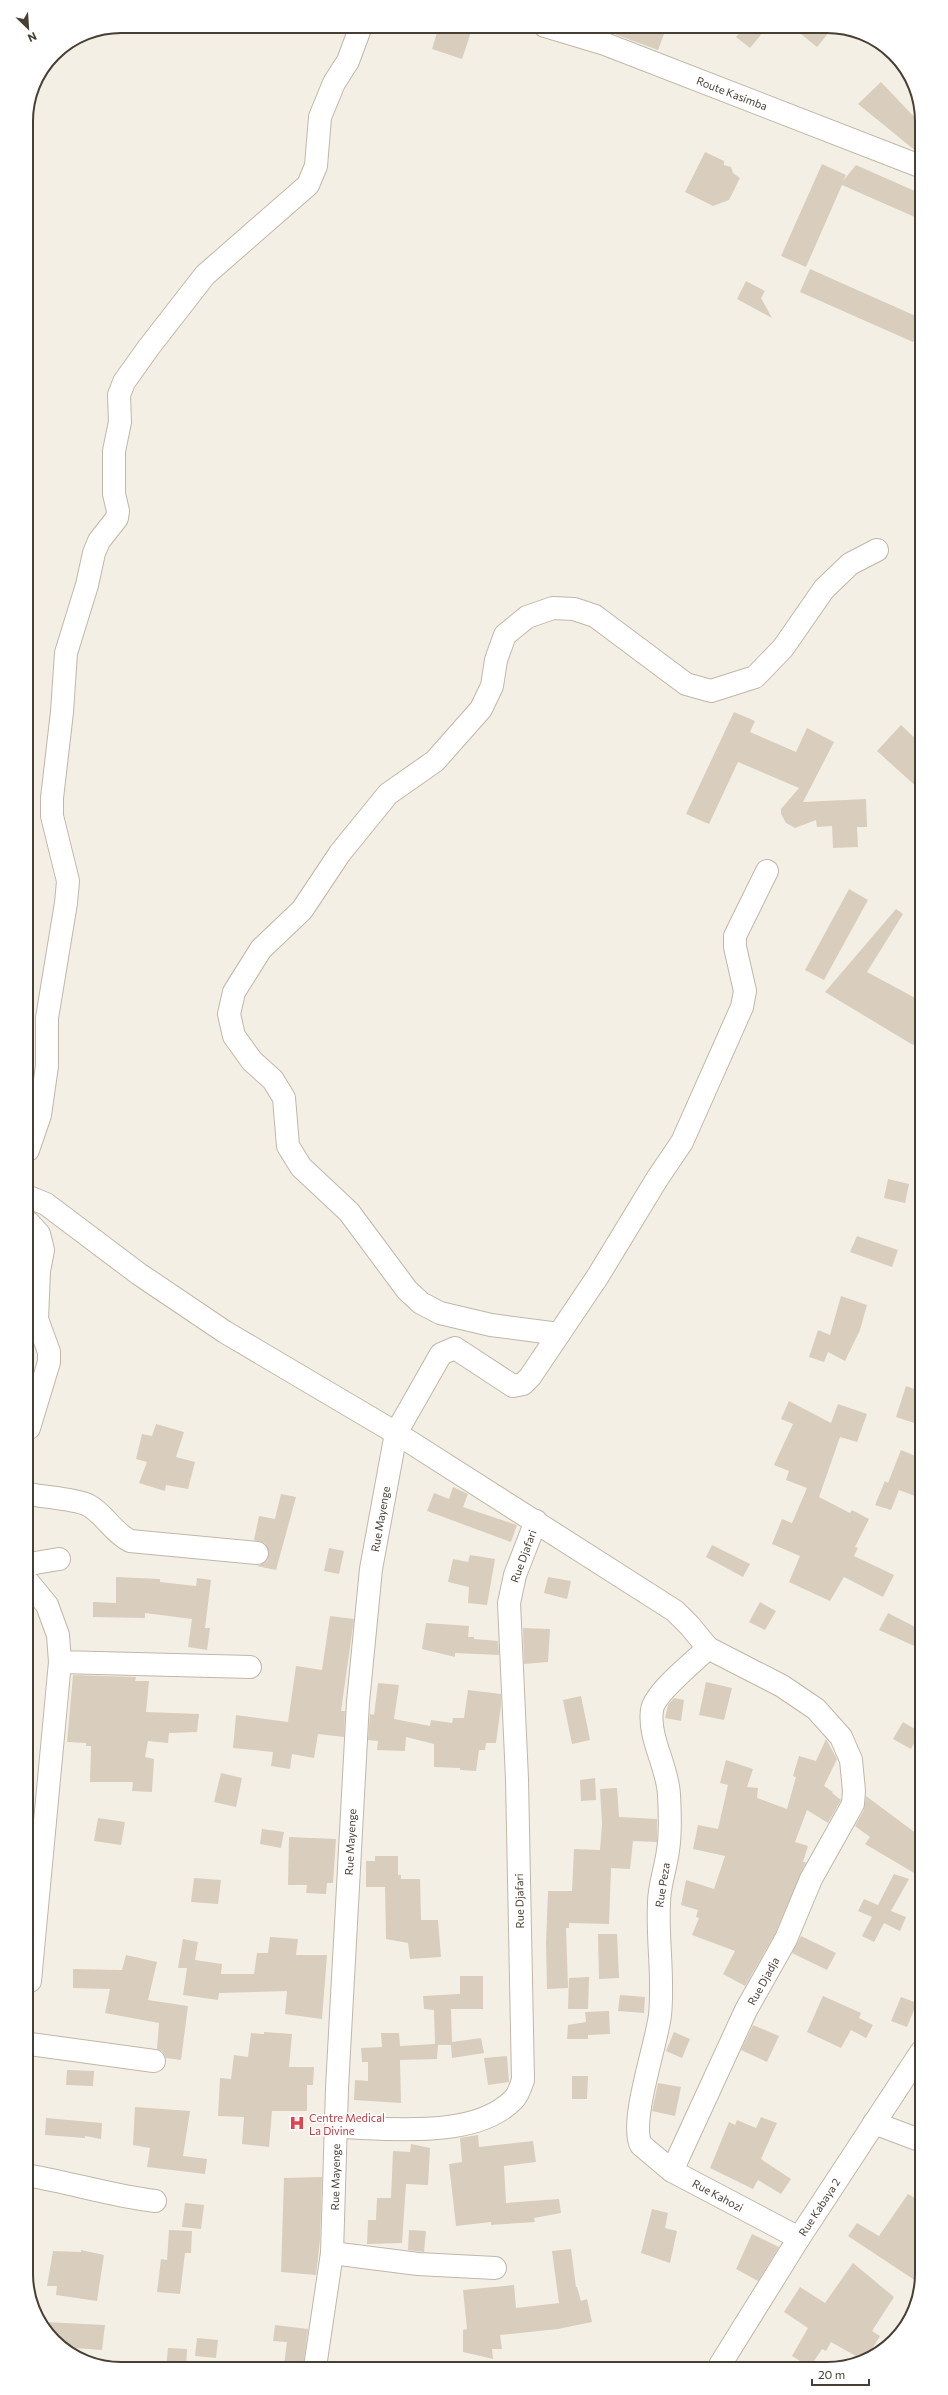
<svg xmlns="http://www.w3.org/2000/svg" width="948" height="2395" viewBox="0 0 948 2395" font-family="Commissioner,sans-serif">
	<rect width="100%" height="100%" fill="#f4efe5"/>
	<g fill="#d9cdbd">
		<path d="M 439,26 L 462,26 L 472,29 L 462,59 L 432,49 Z"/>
		<path d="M 598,26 L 667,26 L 658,50 L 598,28 Z"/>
		<path d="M 745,26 L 768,26 L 750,48 L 736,37 Z"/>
		<path d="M 791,26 L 834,26 L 817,47 Z"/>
		<path d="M 881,82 L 917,120 L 917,152 L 858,104 Z"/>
		<path d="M 705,152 L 724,161 L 724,165 L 731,167 L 733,173 L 740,178 L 729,200 L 713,206 L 685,192 Z"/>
		<path d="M 822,164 L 846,175 L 843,181 L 856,165 L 917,192 L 917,218 L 842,185 L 806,267 L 781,256 Z"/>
		<path d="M 810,269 L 918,317 L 918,333 L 913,342 L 800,292 Z"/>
		<path d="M 746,281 L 765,291 L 761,298 L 772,318 L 737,299 Z"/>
		<path d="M 734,712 L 755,721 L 750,732 L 796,752 L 807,728 L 834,742 L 803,802 L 866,799 L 867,827 L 857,827 L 858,847 L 833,848 L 832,826 L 817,827 L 816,820 L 795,828 L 786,823 L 781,814 L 781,809 L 799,788 L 738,762 L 709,824 L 686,814 Z"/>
		<path d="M 901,725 L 918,741 L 919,789 L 877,751 Z"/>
		<path d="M 849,889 L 868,900 L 824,980 L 805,970 Z"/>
		<path d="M 896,909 L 903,914 L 867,972 L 919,1000 L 919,1034 L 913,1045 L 825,992 Z"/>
		<path d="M 888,1179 L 909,1184 L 905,1203 L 884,1198 Z"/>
		<path d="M 857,1236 L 898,1250 L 892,1267 L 850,1252 Z"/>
		<path d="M 841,1296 L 867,1305 L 860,1330 L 845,1361 L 828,1352 L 824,1362 L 809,1357 L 818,1330 L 830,1335 Z"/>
		<path d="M 906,1386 L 920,1391 L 920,1425 L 896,1417 Z"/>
		<path d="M 789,1401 L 831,1423 L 838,1404 L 867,1414 L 857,1442 L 840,1437 L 819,1497 L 850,1513 L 852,1510 L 869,1519 L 855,1547 L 858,1548 L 854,1556 L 894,1575 L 883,1597 L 844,1577 L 830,1601 L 789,1582 L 800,1556 L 772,1544 L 782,1519 L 792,1523 L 807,1488 L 786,1480 L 789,1471 L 774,1465 L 793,1424 L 781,1419 Z"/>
		<path d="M 156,1424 L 184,1432 L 176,1457 L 195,1462 L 188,1489 L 166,1485 L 165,1491 L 139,1483 L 147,1462 L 136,1459 L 142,1434 L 152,1436 Z"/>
		<path d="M 901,1450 L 920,1458 L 920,1498 L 899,1490 L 891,1510 L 875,1505 L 885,1481 L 888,1483 Z"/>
		<path d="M 453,1487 L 468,1494 L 463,1507 L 517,1525 L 511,1542 L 427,1511 L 434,1493 L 449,1499 Z"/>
		<path d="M 281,1494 L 296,1497 L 276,1570 L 257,1566 L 267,1561 L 269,1554 L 265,1543 L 254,1540 L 259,1516 L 275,1519 Z"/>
		<path d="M 712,1545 L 750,1564 L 743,1577 L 706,1557 Z"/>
		<path d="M 329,1548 L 344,1551 L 339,1574 L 324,1571 Z"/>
		<path d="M 470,1555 L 495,1559 L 487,1605 L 468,1603 L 469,1587 L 448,1582 L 453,1559 L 468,1562 Z"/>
		<path d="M 116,1577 L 160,1579 L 160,1582 L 196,1586 L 197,1578 L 211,1580 L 205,1628 L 210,1628 L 207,1650 L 188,1647 L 192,1619 L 145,1613 L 145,1618 L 93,1617 L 93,1602 L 116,1603 Z"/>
		<path d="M 548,1577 L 571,1581 L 567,1599 L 544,1593 Z"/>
		<path d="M 760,1602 L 776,1611 L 765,1630 L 749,1622 Z"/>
		<path d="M 888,1613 L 921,1630 L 921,1649 L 879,1630 Z"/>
		<path d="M 330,1616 L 354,1619 L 341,1711 L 345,1711 L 344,1737 L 318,1734 L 314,1758 L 292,1754 L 290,1769 L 271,1766 L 273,1752 L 233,1748 L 236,1715 L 288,1722 L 296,1666 L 322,1670 Z"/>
		<path d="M 426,1623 L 469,1626 L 468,1637 L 474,1637 L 474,1639 L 498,1641 L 499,1655 L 455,1653 L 455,1657 L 422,1649 Z"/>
		<path d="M 523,1628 L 550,1629 L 548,1662 L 524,1664 Z"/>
		<path d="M 73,1675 L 136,1677 L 135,1681 L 149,1681 L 146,1712 L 199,1714 L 197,1732 L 169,1733 L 168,1743 L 148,1741 L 145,1757 L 154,1759 L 152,1792 L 132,1791 L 133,1782 L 90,1782 L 91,1746 L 86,1746 L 86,1743 L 67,1742 Z"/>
		<path d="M 706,1682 L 732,1688 L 724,1720 L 699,1715 Z"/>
		<path d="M 378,1683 L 399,1685 L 394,1719 L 430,1726 L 431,1720 L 452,1723 L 453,1718 L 464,1718 L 468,1690 L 501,1694 L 501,1706 L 496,1743 L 486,1743 L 485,1750 L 479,1750 L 476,1771 L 460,1770 L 460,1768 L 434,1767 L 434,1744 L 406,1737 L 405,1751 L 377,1750 L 378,1741 L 368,1740 L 370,1714 L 374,1715 Z"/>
		<path d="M 581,1696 L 590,1740 L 572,1744 L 563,1700 Z"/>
		<path d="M 674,1698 L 684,1700 L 681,1721 L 665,1718 L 668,1705 Z"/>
		<path d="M 903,1722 L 920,1732 L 911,1749 L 893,1739 Z"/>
		<path d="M 826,1739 L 837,1759 L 824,1786 L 833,1792 L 832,1793 L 841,1800 L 828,1823 L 807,1810 L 795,1842 L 808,1846 L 803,1862 L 806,1862 L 775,1934 L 745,1986 L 723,1974 L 735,1951 L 692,1935 L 699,1918 L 696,1917 L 698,1910 L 681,1905 L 686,1880 L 714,1889 L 725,1856 L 693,1849 L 698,1825 L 718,1829 L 728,1785 L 720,1783 L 726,1760 L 753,1769 L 747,1787 L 758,1788 L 757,1798 L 787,1809 L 796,1777 L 793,1776 L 799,1756 L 816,1761 Z"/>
		<path d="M 221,1773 L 242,1778 L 236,1807 L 214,1802 Z"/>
		<path d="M 595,1778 L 596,1800 L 581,1801 L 580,1780 Z"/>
		<path d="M 617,1788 L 619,1817 L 657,1819 L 657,1842 L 633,1841 L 630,1869 L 611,1868 L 609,1924 L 569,1923 L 569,1928 L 566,1928 L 568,1988 L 547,1989 L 546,1943 L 548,1891 L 572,1891 L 574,1849 L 600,1850 L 602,1824 L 600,1789 Z"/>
		<path d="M 866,1796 L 921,1837 L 921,1877 L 865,1844 L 870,1837 L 855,1826 L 864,1810 Z"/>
		<path d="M 98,1818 L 125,1822 L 121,1845 L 94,1841 Z"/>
		<path d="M 262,1829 L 284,1832 L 281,1848 L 260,1844 Z"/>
		<path d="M 289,1837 L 336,1839 L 333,1883 L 327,1883 L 326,1894 L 306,1893 L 307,1885 L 288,1885 Z"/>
		<path d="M 375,1856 L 398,1856 L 398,1875 L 401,1875 L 401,1879 L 420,1879 L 421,1920 L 438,1920 L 441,1957 L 410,1959 L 408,1943 L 386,1939 L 385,1887 L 366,1887 L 366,1861 L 375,1861 Z"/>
		<path d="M 894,1874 L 909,1879 L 891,1911 L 906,1917 L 900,1931 L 884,1923 L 874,1942 L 862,1936 L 872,1917 L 858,1911 L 864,1899 L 878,1905 Z"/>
		<path d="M 194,1878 L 221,1880 L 218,1904 L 191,1902 Z"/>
		<path d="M 598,1934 L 617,1934 L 619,1978 L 599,1979 Z"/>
		<path d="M 801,1936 L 836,1953 L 827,1970 L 792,1953 Z"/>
		<path d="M 270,1937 L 298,1939 L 296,1955 L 327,1955 L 322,2019 L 285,2014 L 287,1991 L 219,1993 L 218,2000 L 183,1995 L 187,1968 L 178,1968 L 183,1939 L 198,1942 L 195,1960 L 222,1964 L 221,1974 L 254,1974 L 257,1953 L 268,1953 Z"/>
		<path d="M 126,1955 L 157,1962 L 148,2000 L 188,2006 L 181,2060 L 166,2058 L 162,2051 L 157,2049 L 159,2023 L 105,2013 L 110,1989 L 73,1988 L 73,1969 L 122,1970 Z"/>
		<path d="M 460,1976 L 483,1976 L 483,2009 L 451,2009 L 452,2042 L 481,2038 L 484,2053 L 452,2058 L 451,2045 L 438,2045 L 437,2059 L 400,2060 L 401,2103 L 354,2100 L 355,2080 L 368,2081 L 368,2062 L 362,2062 L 361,2048 L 382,2047 L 381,2033 L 399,2033 L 400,2046 L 435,2044 L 434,2010 L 424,2009 L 423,1996 L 460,1994 Z"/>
		<path d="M 589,1977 L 588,2009 L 568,2009 L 569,1978 Z"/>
		<path d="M 620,1995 L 645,1997 L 644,2013 L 618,2011 Z"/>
		<path d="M 823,1996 L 861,2013 L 859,2018 L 873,2025 L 866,2038 L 851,2030 L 841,2048 L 807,2032 Z"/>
		<path d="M 901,1997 L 917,2003 L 907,2027 L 891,2021 Z"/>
		<path d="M 609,2011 L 610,2034 L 588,2035 L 588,2039 L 567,2039 L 568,2025 L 586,2022 L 585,2012 Z"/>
		<path d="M 753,2025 L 779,2036 L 767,2062 L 741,2050 Z"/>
		<path d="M 264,2032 L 292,2034 L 289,2067 L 314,2067 L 313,2085 L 307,2085 L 307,2111 L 272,2111 L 269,2147 L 242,2144 L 244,2117 L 218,2116 L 220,2078 L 231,2079 L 234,2055 L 248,2057 L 251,2033 L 264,2034 Z"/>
		<path d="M 674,2032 L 690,2039 L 682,2058 L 666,2051 Z"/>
		<path d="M 507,2056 L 509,2082 L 488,2085 L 484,2058 Z"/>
		<path d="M 67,2070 L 94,2071 L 93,2086 L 66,2085 Z"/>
		<path d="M 572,2076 L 588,2076 L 587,2099 L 572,2099 Z"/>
		<path d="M 658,2083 L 681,2087 L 675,2116 L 652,2111 Z"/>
		<path d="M 135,2107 L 190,2111 L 183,2156 L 207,2159 L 205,2174 L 147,2167 L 150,2148 L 133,2145 Z"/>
		<path d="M 761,2117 L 777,2123 L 761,2159 L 791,2179 L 781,2194 L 758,2180 L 753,2189 L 710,2168 L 729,2122 L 735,2125 L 737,2120 L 756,2128 Z"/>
		<path d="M 46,2118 L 102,2123 L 101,2139 L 85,2136 L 85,2138 L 45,2135 Z"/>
		<path d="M 478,2135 L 479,2147 L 533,2141 L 536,2162 L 504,2166 L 506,2203 L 559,2199 L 561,2213 L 534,2218 L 535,2222 L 491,2225 L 491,2222 L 456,2226 L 449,2164 L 462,2162 L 460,2138 Z"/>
		<path d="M 411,2144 L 430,2148 L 428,2185 L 406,2184 L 402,2243 L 367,2244 L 368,2220 L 376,2220 L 377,2198 L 391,2198 L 393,2151 L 410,2152 Z"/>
		<path d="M 322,2177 L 320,2240 L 316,2275 L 281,2272 L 284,2178 Z"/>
		<path d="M 908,2194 L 922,2202 L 922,2274 L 919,2283 L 848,2236 L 857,2223 L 879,2236 Z"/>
		<path d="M 185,2203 L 204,2205 L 201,2229 L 182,2227 Z"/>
		<path d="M 652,2209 L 668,2213 L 665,2228 L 677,2231 L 670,2263 L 641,2253 Z"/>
		<path d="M 169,2230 L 192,2231 L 191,2253 L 185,2253 L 180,2294 L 157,2292 L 161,2259 L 167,2260 Z"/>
		<path d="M 409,2230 L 426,2231 L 424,2252 L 408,2250 Z"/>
		<path d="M 752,2234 L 779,2247 L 758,2281 L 736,2269 Z"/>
		<path d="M 571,2249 L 576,2287 L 577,2287 L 581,2301 L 587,2299 L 592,2322 L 558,2329 L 500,2335 L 502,2349 L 492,2349 L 493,2359 L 463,2352 L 463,2330 L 467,2329 L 463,2290 L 514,2285 L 516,2308 L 559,2303 L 552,2251 Z"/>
		<path d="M 81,2250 L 104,2255 L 97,2301 L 56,2295 L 57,2286 L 47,2286 L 53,2251 L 81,2252 Z"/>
		<path d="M 853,2263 L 894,2297 L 872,2331 L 880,2336 L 868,2356 L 863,2360 L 831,2342 L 826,2351 L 822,2349 L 812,2364 L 805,2364 L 792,2356 L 808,2328 L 784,2312 L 800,2287 L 825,2303 Z"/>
		<path d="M 44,2322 L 105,2325 L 102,2350 L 74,2348 L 74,2353 L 63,2349 Z"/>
		<path d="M 275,2325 L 308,2329 L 303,2367 L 284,2365 L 287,2342 L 273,2341 Z"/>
		<path d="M 197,2338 L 218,2340 L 216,2358 L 195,2356 Z"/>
		<path d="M 168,2348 L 187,2349 L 186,2368 L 166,2368 Z"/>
	</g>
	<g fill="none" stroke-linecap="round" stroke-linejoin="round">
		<g stroke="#c0b7a7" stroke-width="24">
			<g id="minor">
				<path d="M 545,26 L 605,44 L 917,165"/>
				<path d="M 28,1150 L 40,1115 L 47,1066 L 47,1018 L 66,903 L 68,881 L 52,816 L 52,798 L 62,712 L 66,653 L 87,585 L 94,553 L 99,541 L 117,518 L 118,511 L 114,494 L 114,451 L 120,422 L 119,395 L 124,382 L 149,347 L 205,275 L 308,185 L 316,166 L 320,117 L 334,83 L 348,61 L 361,26"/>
				<path d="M 29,1197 L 46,1204 L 139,1274 L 225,1332 L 396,1433 L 675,1611 L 690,1626 L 708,1648 L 782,1686 L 816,1709 L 841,1737 L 851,1760 L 854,1791 L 853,1804 L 811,1879 L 786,1939 L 746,2010 L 672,2171"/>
				<path d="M 29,1223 L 39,1234 L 43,1250 L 39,1271 L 37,1319 L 49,1352 L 49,1362 L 29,1428"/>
				<path d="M 559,1334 L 491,1325 L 440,1313 L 421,1303 L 407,1290 L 349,1212 L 301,1167 L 288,1146 L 284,1098 L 273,1080 L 252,1061 L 234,1036 L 229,1014 L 234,992 L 261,949 L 302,910 L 340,853 L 388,794 L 435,761 L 481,709 L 492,686 L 496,660 L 505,635 L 527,617 L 553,608 L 574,609 L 595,616 L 686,684 L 711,691 L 755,677 L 783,648 L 824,589 L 850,564 L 877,550"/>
				<path d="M 29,1494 C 43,1497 76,1499 88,1505 C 105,1514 112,1532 130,1541 L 257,1553"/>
				<path d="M 29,1564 L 59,1559"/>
				<path d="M 29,1583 L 47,1605 L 58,1635 L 60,1662 L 250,1667"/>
				<path d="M 708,1648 C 695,1661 654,1693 652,1710 C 648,1738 668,1767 669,1795 C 670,1813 671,1832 668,1850 C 666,1868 659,1885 659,1903 C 657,1941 664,1977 660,2015 C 657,2043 629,2122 641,2145 L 672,2171 L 799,2238"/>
				<path d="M 30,1981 L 60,1662"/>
				<path d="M 30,2044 L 154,2061"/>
				<path d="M 874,2123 L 922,2141"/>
				<path d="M 336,2127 C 387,2128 475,2140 514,2099 C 518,2095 521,2086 523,2080 L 517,1779 L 509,1603 L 515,1575 L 536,1521"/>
				<path d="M 31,2176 C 72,2183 113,2196 155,2201"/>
				<path d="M 332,2253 L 418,2264 L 495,2268"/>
				<path d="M 720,2365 L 799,2238 L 921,2052"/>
				<path d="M 315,2367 L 332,2253 L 337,2088 L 353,1795 L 358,1702 L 371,1569 L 396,1433 L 441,1354 L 455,1348 L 513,1386 L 523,1384 L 530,1377 L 598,1276 L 657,1179 L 682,1142 L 742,1007 L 745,991 L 735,947 L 735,936 L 767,871"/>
			</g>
		</g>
		<use href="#minor" stroke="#fff" stroke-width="22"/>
	</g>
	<defs>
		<g id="hospital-bare" transform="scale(1.2)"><path d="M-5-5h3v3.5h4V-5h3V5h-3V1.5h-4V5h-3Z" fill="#e0444e" stroke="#fff" stroke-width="2.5" paint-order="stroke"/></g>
	</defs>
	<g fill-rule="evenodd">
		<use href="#hospital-bare" x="297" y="2123"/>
	</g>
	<g text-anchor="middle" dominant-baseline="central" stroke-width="3" stroke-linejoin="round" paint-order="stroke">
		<g font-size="11" fill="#473f34" stroke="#fff">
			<text transform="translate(732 93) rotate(21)">Route Kasimba</text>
			<text transform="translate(380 1519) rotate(-80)">Rue Mayenge</text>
			<text transform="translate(523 1556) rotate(-70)">Rue Djafari</text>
			<text transform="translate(350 1842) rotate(-87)">Rue Mayenge</text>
			<text transform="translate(662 1885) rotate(-81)">Rue Peza</text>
			<text transform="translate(519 1901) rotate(-91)">Rue Djafari</text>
			<text transform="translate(763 1981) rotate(-61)">Rue Djadja</text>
			<text transform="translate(335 2177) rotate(-89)">Rue Mayenge</text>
			<text transform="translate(718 2195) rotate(28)">Rue Kahozi</text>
			<text transform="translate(819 2207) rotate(-57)">Rue Kabaya 2</text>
		</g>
		<g font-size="11" fill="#be3a42" stroke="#fff" text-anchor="start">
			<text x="309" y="2117">Centre Medical<tspan x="309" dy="13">La Divine</tspan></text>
		</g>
	</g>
	<path d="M0 0H948V2395H0ZM121 33H827A88 88 0 0 1 915 121V2274A88 88 0 0 1 827 2362H121A88 88 0 0 1 33 2274V121A88 88 0 0 1 121 33Z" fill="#fff" fill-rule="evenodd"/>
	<path fill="none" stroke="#473f34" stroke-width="2" d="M121 33H827A88 88 0 0 1 915 121V2274A88 88 0 0 1 827 2362H121A88 88 0 0 1 33 2274V121A88 88 0 0 1 121 33Z"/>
	<g transform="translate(28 28) rotate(155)" stroke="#ffffff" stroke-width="3" paint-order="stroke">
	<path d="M0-3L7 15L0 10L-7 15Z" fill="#473f34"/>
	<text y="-6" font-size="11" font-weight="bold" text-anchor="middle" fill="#473f34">N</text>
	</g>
	<path d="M812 2379v6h57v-6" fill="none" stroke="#473f34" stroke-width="2"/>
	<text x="818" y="2379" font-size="12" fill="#473f34" stroke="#ffffff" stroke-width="3" paint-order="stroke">20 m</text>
</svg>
